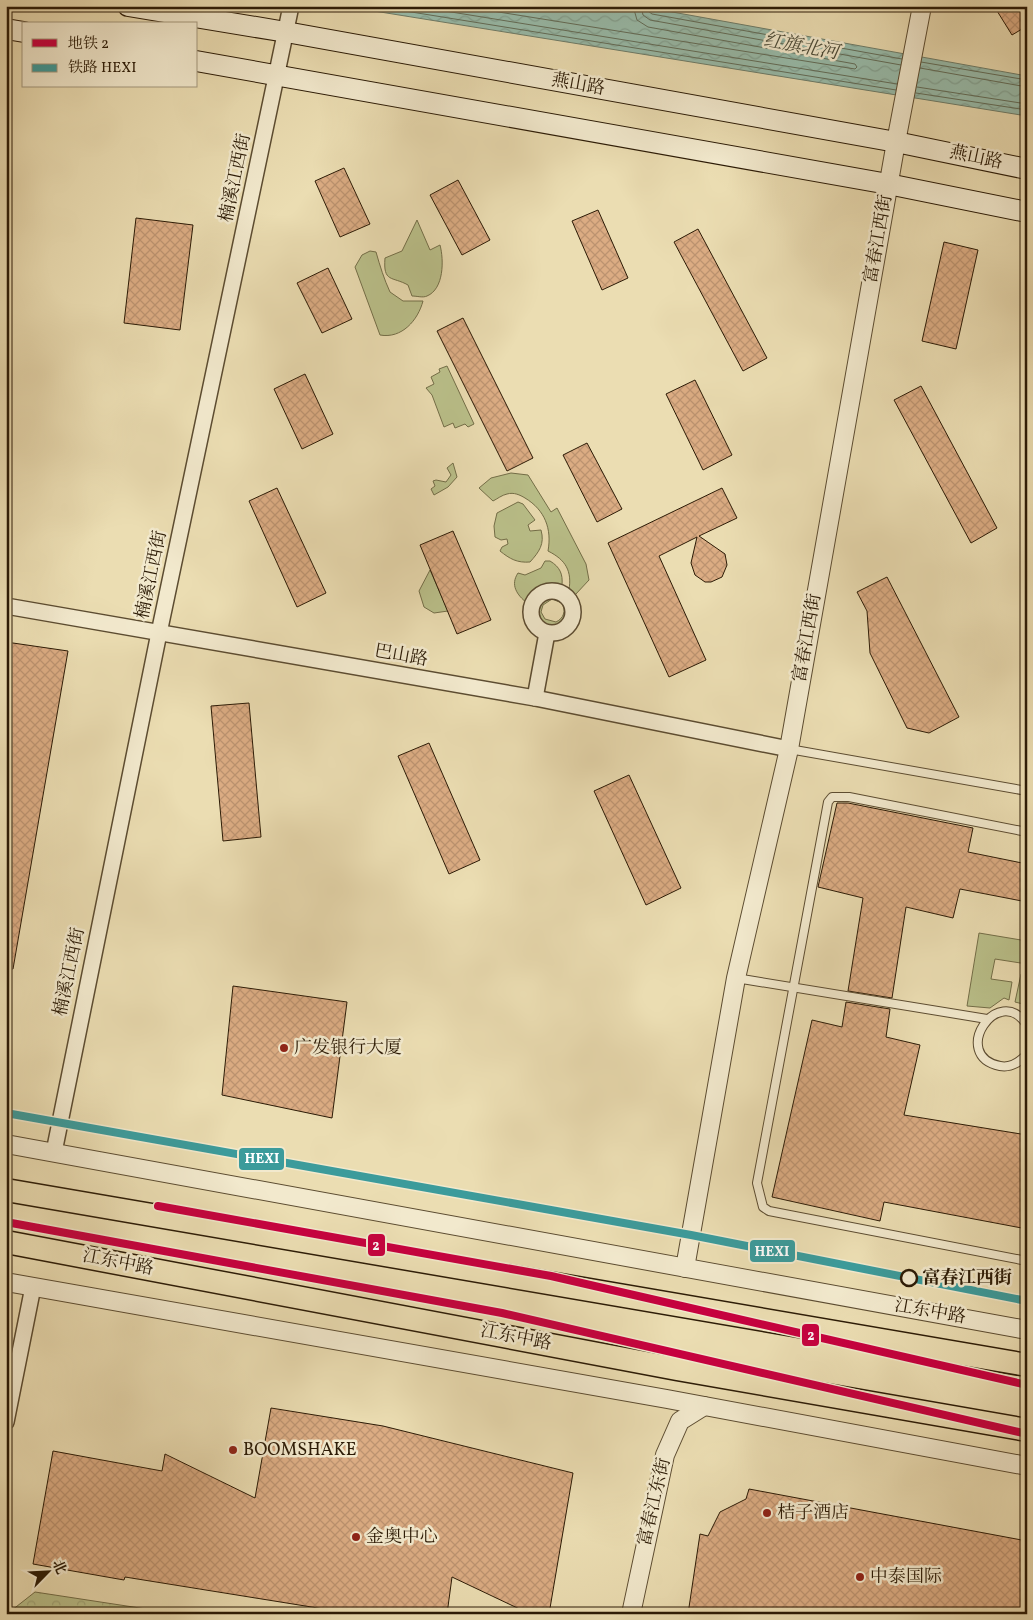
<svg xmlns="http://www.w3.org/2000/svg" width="1033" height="1620" viewBox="0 0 1033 1620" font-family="Vollkorn,'Noto Serif SC',serif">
	<defs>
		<pattern id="park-crowns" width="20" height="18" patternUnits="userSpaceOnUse" patternTransform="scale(1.25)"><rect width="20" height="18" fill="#bac08a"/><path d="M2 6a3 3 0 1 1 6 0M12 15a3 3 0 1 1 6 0" fill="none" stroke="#a0a476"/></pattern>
		<pattern id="water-waves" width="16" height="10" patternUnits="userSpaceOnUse" patternTransform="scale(1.25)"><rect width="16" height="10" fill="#98bcab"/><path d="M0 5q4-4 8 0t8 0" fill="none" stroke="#83a192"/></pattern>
		<pattern id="building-cross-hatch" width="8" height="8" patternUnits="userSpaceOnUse" patternTransform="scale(1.25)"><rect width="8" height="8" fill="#dbac83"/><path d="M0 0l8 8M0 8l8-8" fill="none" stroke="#bc9370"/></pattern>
	</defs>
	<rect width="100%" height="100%" fill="#ebddb2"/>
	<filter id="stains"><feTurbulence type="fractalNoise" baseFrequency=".004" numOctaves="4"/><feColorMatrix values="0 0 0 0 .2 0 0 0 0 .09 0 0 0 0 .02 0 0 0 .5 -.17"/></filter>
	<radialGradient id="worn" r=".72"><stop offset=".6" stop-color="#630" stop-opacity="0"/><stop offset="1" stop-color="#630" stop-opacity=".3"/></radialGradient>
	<g fill="#bac08a" stroke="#736e48" fill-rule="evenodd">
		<path d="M 417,220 L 430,250 L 440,245 C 444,260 444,289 427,296 C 423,298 417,296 412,296 L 408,285 C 392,276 383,283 385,258 L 402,251 Z"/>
		<path d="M 370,251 L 376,252 C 380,266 384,279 390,292 L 403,301 L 423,301 C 418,320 402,339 380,335 L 355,267 L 362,255 Z"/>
		<path d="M 447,366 L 474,424 L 468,427 L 465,424 L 455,428 L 453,423 L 444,427 L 432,395 L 426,388 L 434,384 L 431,377 L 440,372 L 439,369 Z"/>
		<path d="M 453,463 L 457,477 L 448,487 L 434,495 L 431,489 L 435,486 L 433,481 L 436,480 L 446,482 L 451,475 L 447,468 Z"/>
		<path d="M 511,473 L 528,475 L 551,512 L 557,508 L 586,564 L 589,580 L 575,595 L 569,590 C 572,571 566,560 548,551 C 552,529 545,510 525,498 C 520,495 514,492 507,494 C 502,495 497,499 493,501 L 479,488 L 491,478 Z"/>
		<path d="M 518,502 L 523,504 L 535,520 L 528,525 L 530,531 L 541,530 C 545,544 539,552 530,562 C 517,563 510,559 500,551 L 502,547 L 508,544 L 507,539 L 501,540 L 495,537 L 494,526 L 497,513 Z"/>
		<path d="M 545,561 L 550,561 C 560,567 563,574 562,585 L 555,583 L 537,587 L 527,603 C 517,595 510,585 518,573 L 525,575 L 541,568 Z"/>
		<path d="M 430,570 L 448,611 L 434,613 L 424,607 L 419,591 Z"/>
		<path d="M 555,595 L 566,604 L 567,614 C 562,625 553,628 542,622 L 537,608 L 546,596 ZM 552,599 L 562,603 C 566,611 564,618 556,622 L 545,619 L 541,612 L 543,605 Z"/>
		<path d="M 979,933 L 1027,941 L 1027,964 L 995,959 L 991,979 L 1012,982 L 1009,1000 L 1004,998 L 990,1008 L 967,1006 Z"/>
		<path d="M 1021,974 L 1027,974 L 1027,1005 L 1015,1002 Z"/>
	</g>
	<path fill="url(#park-crowns)" stroke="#736e48" d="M 35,1592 L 179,1614 L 7,1614 Z"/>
	<path fill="url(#water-waves)" stroke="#6d7c69" d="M 343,6 L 639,6 L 1027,76 L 1027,116 Z"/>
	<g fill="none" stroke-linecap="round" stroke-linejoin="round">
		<g stroke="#626c58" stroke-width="1">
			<path d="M 374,6 L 896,90"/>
			<path d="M 414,6 L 897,84"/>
			<path d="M 461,6 L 855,69 L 857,67 L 855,64 L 648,27 L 637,20 L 633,6"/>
			<path d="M 641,6 L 643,15 L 650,20 L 901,65"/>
			<path d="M 647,6 L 648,11 L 652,14 L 902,59"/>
			<path d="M 921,62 L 1027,80"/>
			<path d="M 920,68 L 1027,87"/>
			<path d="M 917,87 L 1027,104"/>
			<path d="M 916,93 L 1027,110"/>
		</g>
	</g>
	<g fill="url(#building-cross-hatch)" stroke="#2c1b06">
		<path d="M 994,6 L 1027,6 L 1027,26 L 1012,35 Z"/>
		<path d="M 344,168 L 370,224 L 340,237 L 315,181 Z"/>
		<path d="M 458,180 L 490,240 L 462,255 L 430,195 Z"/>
		<path d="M 598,210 L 628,278 L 602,290 L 572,221 Z"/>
		<path d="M 136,218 L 193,225 L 180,330 L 124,323 Z"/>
		<path d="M 698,229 L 767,358 L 743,371 L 674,242 Z"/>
		<path d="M 944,242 L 978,250 L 956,349 L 922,341 Z"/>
		<path d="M 328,268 L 352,319 L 322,333 L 297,283 Z"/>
		<path d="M 463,318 L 533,458 L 507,471 L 437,331 Z"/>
		<path d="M 305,374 L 333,434 L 302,449 L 274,389 Z"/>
		<path d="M 695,380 L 732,455 L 703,470 L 666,394 Z"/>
		<path d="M 921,386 L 997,528 L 971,543 L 894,400 Z"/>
		<path d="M 587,443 L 622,509 L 597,522 L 563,455 Z"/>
		<path d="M 277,488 L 326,593 L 297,607 L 249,501 Z"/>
		<path d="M 722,488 L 737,518 L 699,536 L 725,554 L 727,565 L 722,577 L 711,582 L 705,582 L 695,575 L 691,563 L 697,537 L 659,556 L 706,660 L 669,677 L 608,543 Z"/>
		<path d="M 453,531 L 491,620 L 457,634 L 420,545 Z"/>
		<path d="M 887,577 L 959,717 L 929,733 L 907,728 L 870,653 L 867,611 L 857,592 Z"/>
		<path d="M 6,642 L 68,651 L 13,969 L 6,969 Z"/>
		<path d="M 249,703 L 261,837 L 223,841 L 211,706 Z"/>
		<path d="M 429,743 L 480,860 L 449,874 L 398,756 Z"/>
		<path d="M 629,775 L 681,888 L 646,905 L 594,791 Z"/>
		<path d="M 837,803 L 848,803 L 973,828 L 968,852 L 1027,864 L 1027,902 L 960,889 L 953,918 L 906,907 L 892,998 L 848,991 L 863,898 L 818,887 Z"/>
		<path d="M 233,986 L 347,1002 L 332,1118 L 222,1095 Z"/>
		<path d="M 846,1002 L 890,1009 L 886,1037 L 920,1045 L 904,1115 L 1027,1135 L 1027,1229 L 884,1202 L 880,1221 L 772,1197 L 812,1020 L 842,1027 Z"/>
		<path d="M 271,1408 L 383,1426 L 573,1473 L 549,1614 L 530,1614 L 452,1577 L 447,1614 L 355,1614 L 125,1577 L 124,1580 L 33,1564 L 53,1451 L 162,1471 L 165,1454 L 255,1498 Z"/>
		<path d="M 749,1489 L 1027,1541 L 1027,1614 L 688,1614 L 700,1534 L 708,1536 L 720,1512 L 746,1499 Z"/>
	</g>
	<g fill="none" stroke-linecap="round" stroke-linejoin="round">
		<g stroke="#5c4c31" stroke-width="10">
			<g id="service">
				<path d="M 789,749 L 1027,791"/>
				<path d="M 1027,832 L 849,797 L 832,797 L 828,802 L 757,1183 L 763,1207 L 769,1211 L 1027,1261"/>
				<path d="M 736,978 L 987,1019"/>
				<path d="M 1027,1025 C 998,981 949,1056 1000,1066 C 1011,1068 1020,1062 1027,1054"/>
			</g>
		</g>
		<g stroke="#5c4c31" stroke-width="18">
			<g id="minor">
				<circle cx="552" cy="612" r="21"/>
				<path d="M 6,606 L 535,698 L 789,749"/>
				<path d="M 535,698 L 547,633"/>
				<path d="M 54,1152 L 159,633 L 291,6"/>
				<path d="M 6,1422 L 33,1287"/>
			</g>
		</g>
		<g stroke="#5c4c31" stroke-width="20">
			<g id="tertiary">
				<path d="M 6,1144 L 1027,1330"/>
				<path d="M 685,1268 L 736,978 L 789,749 L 896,142 L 922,6"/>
				<path d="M 6,1282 L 667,1399 L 1027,1466"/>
				<path d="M 631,1614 L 665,1455 L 680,1421 L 704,1406"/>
			</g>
		</g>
		<g stroke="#2c1b06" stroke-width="22">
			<g id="secondary">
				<path d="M 128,6 L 286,32 L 896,142 L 1027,169"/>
				<path d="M 6,29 L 24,32"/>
				<path d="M 196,61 L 888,184 L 1027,212"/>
			</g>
		</g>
		<g stroke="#2c1b06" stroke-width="25">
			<g id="primary">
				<path d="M 6,1190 L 1027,1365"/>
				<path d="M 6,1242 L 677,1369 L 1027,1430"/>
			</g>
		</g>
		<use href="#service" stroke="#f2e9cd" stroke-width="8"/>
		<use href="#minor" stroke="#f2e9cd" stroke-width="15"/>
		<use href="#tertiary" stroke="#f2e9cd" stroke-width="18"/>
		<use href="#secondary" stroke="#f2e9cd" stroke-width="20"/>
		<use href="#primary" stroke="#ebddb2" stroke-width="22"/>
		<g stroke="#f2e9cd" stroke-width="11">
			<path id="rail-1" d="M 6,1113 L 691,1235 L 1027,1301"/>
		</g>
		<use href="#rail-1" stroke="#3c9b9b" stroke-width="8"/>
		<g stroke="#f2e9cd" stroke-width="11">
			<g id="metro-1">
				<path d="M 158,1206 L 551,1276 L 1027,1385"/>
				<path d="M 6,1222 L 502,1313 L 1027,1434"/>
			</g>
		</g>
		<use href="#metro-1" stroke="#c7003f" stroke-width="8"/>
	</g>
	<g fill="#8f2418" stroke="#f2e9cd" stroke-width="2">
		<circle cx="284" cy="1048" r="5"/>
		<circle cx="233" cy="1450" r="5"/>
		<circle cx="767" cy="1513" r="5"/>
		<circle cx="356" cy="1537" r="5"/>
		<circle cx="860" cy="1577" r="5"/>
	</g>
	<circle fill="#f2e9cd" stroke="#2c1b06" stroke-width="2.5" cx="909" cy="1278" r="8"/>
	<g text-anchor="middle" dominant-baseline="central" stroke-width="5" stroke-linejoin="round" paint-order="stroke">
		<g font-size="18" fill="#2c1b06" stroke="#f2e9cd">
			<text transform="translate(578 85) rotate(10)">燕山路</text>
			<text transform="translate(976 158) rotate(12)">燕山路</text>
			<text transform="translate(236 178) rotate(-78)">楠溪江西街</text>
			<text transform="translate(879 239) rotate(-80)">富春江西街</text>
			<text transform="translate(152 575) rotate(-78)">楠溪江西街</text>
			<text transform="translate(808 638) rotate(-80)">富春江西街</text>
			<text transform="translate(401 656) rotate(10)">巴山路</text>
			<text transform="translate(70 972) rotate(-78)">楠溪江西街</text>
			<text transform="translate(118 1263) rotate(11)">江东中路</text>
			<text transform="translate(930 1312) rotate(10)">江东中路</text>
			<text transform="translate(516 1338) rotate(11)">江东中路</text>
			<text transform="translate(655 1502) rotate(-77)">富春江东街</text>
		</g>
		<g font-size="18" fill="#2c1b06" stroke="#f2e9cd" text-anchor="start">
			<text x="294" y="1048">广发银行大厦</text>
			<text x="243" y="1450">BOOMSHAKE</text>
			<text x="777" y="1513">桔子酒店</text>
			<text x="366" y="1537">金奥中心</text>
			<text x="870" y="1577">中泰国际</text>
		</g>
		<g font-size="18" font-weight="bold" fill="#2c1b06" stroke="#f2e9cd" text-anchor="start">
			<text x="922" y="1278">富春江西街</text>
		</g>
		<g font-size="19" font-style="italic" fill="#4c4b38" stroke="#f2e9cd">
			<text transform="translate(801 47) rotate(10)">红旗北河</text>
		</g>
	</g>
	<g stroke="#f2e9cd" stroke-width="2">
		<rect x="238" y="1147" width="47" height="24" rx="5" fill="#3c9b9b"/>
		<rect x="367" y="1233" width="19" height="24" rx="5" fill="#c7003f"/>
		<rect x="749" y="1239" width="47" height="24" rx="5" fill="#3c9b9b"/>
		<rect x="801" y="1323" width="19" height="24" rx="5" fill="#c7003f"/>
	</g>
	<g font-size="14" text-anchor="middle" font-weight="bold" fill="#fff">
		<text x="262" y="1163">HEXI</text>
		<text x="376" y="1250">2</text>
		<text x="772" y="1256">HEXI</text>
		<text x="811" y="1340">2</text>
	</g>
	<rect width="1033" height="1620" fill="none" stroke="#ebddb2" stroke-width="25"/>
	<rect x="8" y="8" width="1018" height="1605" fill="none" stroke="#2c1b06" stroke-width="2.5"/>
	<rect x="12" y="12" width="1008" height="1595" fill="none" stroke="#2c1b06"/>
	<rect x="22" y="22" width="175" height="65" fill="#f2e9cd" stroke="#a3977d"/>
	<rect x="32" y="39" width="25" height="8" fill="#c7003f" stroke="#a3977d"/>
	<text x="68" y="48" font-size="15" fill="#2c1b06">地铁 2</text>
	<rect x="32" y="64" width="25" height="8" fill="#3c9b9b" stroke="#a3977d"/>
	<text x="68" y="72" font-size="15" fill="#2c1b06">铁路 HEXI</text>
	<g transform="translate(48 1572) rotate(66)" stroke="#f2e9cd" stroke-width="4" paint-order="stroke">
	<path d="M0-4L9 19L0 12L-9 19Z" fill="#2c1b06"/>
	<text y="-8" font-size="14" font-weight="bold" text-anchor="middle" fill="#2c1b06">北</text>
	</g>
	<rect width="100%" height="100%" filter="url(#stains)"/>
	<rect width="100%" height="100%" fill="url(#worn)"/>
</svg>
